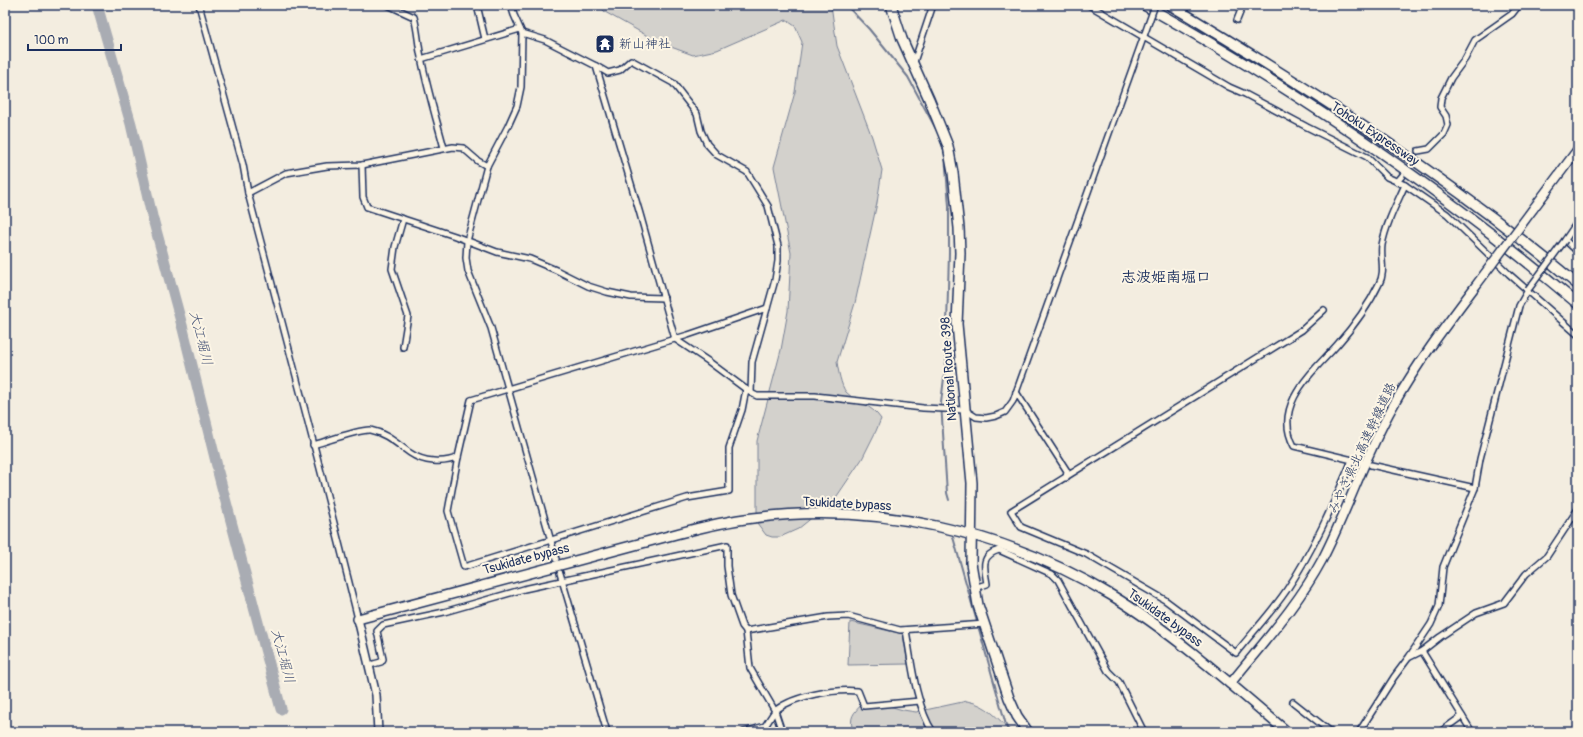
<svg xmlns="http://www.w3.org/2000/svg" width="1583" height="737" viewBox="0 0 1583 737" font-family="Pangolin,'Klee One',sans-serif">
	<rect width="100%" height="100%" fill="#f3ede0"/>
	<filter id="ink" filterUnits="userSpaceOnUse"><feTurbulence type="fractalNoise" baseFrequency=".025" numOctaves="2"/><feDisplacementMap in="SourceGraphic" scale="8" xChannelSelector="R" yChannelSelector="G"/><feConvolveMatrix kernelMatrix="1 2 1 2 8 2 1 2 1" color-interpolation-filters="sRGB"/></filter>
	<g filter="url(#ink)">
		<g fill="#d3d1cc" stroke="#778095">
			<path d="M 599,5 L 831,5 L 837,46 L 872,137 L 882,170 L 877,203 L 855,303 L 837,362 C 838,369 841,386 846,392 C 857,403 871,404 881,419 L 876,431 L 862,459 L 835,499 L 798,529 L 780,537 L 772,537 L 766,535 L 757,523 L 757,441 L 781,350 L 788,311 L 791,253 L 774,167 L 795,92 L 802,42 L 795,26 L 786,20 L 717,50 L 693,55 L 660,43 L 605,12 Z"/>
			<path d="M 850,622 L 903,634 L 908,664 L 848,665 Z"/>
			<path d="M 967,701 C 988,705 997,718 1012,732 L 853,732 C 849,716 853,714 863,703 L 882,704 L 903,710 L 916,712 Z"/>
		</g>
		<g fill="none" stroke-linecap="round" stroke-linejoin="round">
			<g stroke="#707a91" stroke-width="2">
				<path d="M 846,5 L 869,29 L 908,77 L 937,131"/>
				<path d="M 940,137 L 945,155 L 949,206 L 949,253 L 946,361 L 941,403 L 947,493 L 949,500"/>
				<path d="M 953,537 L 1008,732"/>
			</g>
			<g stroke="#a9acb3" stroke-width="11">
				<path d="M 97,5 L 131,124 L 152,216"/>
				<path d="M 153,219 L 183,329 L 217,466"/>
				<path d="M 218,472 L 281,709"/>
			</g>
			<g stroke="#1b2f5e" stroke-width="8">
				<g id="street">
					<path d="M 199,5 L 243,165 L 248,193 C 285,334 323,476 358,619"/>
					<path d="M 388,5 L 414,17 C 418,31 418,44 421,57 C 427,88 436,118 444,148"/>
					<path d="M 477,5 L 485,39"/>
					<path d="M 511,5 L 514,15 L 522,33 L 521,87 L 517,106 L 508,126 L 487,166 L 467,241 L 466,258 L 468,271 L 491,328 L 556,559"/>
					<path d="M 1089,5 L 1229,87 L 1245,94 L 1307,127 L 1367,157 L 1387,177 L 1405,185 L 1447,214 L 1509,274 L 1578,335"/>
					<path d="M 1237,20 L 1243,5"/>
					<path d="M 522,33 L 545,40 L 596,66 L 640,214 L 675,339 L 708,361 L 751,393 L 757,396 L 815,396 L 923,408 L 965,410 L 976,417 L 986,418 L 996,416 L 1005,412 L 1013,401 L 1145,33"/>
					<path d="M 421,59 L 520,29"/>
					<path d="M 914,62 L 933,5"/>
					<path d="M 596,66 L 608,73 L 620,70 L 631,60 L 673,83 L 697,114 L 701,131 L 707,144 L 717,155 L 747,172 L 768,206 L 778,246 L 778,261 L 775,280 L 752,362 L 751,393"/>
					<path d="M 1418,151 L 1429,149 L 1444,134 L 1448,125 L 1446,116 L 1440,107 L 1441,98 L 1451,78 L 1465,59 L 1475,40 L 1512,14 L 1519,5"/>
					<path d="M 362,165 L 363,197 L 367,207 L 455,236 L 497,252 L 530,259 L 556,270 L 588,286 L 607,292 L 631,297 L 664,298"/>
					<path d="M 1397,182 L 1402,176"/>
					<path d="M 248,193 L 286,173 L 327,166 L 362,165 L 453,147 L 463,148 L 478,161 L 487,166"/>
					<path d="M 403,219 L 395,247 L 392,269 L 408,316 L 403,347"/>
					<path d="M 1578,221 L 1565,240 L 1578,252"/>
					<path d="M 1324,310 L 1302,330 L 1011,511 L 1021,527 L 1086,554 L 1165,600 L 1236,653 C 1252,633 1271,613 1286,591 C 1313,551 1333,505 1352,460"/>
					<path d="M 746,389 L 742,410 L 729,448 L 729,491 L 687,498 L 464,567 L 448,511 L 458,457 L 471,400 L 688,335 L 767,308"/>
					<path d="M 1016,392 L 1067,471 L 1066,478"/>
					<path d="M 313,445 C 324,442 360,429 370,430 C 386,433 397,444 410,453 C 423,462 444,464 458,457"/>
					<path d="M 1361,462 L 1294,446 C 1272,405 1313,372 1337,345 C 1352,328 1369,305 1379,284 C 1386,271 1380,259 1382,245 C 1386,224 1396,205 1405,185"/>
					<path d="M 1371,465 L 1475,488"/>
					<path d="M 560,573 L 607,732"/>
					<path d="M 974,588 L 987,584 C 985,569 979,556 999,550 L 1052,574 L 1058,580 L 1108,671 L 1119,682 L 1144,732"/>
					<path d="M 906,630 C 911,660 916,707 933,732"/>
					<path d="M 746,631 L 828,617 L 848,616 L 900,630 L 985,624"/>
					<path d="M 1422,651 L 1472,732"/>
					<path d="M 1410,657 L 1422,651 L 1440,637 L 1476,613 L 1504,603 L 1526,574 L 1547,556 L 1578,509"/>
					<path d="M 370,665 L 381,662 L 383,659 L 377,631 L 383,625 L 444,612 L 524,589 L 727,545 L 727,566 L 731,595 L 742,626 L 746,631 L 750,668 L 775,711 L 782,732"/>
					<path d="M 1293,702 L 1331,732"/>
					<path d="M 744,732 L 765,726 C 769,721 772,714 776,710 C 795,695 835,689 858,691 L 864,706 L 920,701"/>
					<path d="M 1359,732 L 1394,677 L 1409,657 L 1431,624 L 1439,606 L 1443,567 L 1475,488 L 1480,459 L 1519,306 L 1528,290"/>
					<path d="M 1440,732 L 1462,716"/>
				</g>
			</g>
			<g stroke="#1b2f5e" stroke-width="10">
				<path id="secondary" d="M 358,619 L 376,695 L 378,732"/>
			</g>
			<g stroke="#1b2f5e" stroke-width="11">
				<g id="primary">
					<path d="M 1533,209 L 1578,149"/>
					<path d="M 1230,684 C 1262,644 1298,605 1322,560 C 1348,510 1365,455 1393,406 C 1421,356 1457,311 1492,264"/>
				</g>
			</g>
			<g stroke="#1b2f5e" stroke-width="12">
				<g id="highway">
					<path d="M 891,5 L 902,39 L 929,99 L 948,146 L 953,173 L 959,228 L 960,253 L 957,324 L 972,483 L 971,563 L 978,605 L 1009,698 L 1017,716 L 1028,732"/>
					<path d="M 1144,5 C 1297,90 1444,191 1578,304"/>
					<path d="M 1170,5 C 1312,90 1451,179 1578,285"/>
					<path d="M 358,619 L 676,534 C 702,527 727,521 753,518 C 876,502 1005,531 1111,595 C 1172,632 1232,685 1287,732"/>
				</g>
			</g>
			<use href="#street" stroke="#fcf5e5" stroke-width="5"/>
			<use href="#secondary" stroke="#fcf5e5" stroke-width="7"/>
			<use href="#primary" stroke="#fcf5e5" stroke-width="8"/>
			<use href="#highway" stroke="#fcf5e5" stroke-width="9"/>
			<g stroke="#1b2f5e" stroke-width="8" stroke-linecap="butt">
				<g id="street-bridge">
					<path d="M 1145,33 L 1155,5"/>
					<path d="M 1528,290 L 1565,240"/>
				</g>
			</g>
			<g stroke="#1b2f5e" stroke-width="11" stroke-linecap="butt">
				<path id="primary-bridge" d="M 1492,264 L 1533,209"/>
			</g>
			<use href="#street-bridge" stroke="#fcf5e5" stroke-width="5"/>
			<use href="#primary-bridge" stroke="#fcf5e5" stroke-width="8"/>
		</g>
	</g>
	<defs>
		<g id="temple-square" transform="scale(1)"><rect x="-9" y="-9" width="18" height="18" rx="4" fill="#1b2f5e" stroke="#fcf5e5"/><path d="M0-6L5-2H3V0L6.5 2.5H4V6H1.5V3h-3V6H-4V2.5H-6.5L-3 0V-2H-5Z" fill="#fff"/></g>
	</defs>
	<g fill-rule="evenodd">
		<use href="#temple-square" x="605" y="44"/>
	</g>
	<g text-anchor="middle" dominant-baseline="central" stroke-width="4" stroke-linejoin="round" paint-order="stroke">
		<g font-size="13" fill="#1b2f5e" stroke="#fcf5e5" text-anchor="start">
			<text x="619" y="44">新山神社</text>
		</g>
		<g font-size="13" fill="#1b2f5e" stroke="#fcf5e5">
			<text transform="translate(1375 134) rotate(34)">Tohoku Expressway</text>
			<text transform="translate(949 369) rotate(-94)">National Route 398</text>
			<text transform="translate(1362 448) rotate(-65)">みやぎ県北高速幹線道路</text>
			<text transform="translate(847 504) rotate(3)">Tsukidate bypass</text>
			<text transform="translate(526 559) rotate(-15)">Tsukidate bypass</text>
			<text transform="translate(1165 618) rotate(36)">Tsukidate bypass</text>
		</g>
		<g font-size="14" font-style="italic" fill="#465478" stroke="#fcf5e5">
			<text transform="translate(201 338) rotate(76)">大江堀川</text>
			<text transform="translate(283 656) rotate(75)">大江堀川</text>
		</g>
		<g font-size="15" font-weight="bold" fill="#1b2f5e" stroke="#fcf5e5">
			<text x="1166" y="277">志波姫南堀口</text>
		</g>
	</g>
	<rect width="1583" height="737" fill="none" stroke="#fcf5e5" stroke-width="20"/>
	<rect x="10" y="10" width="1563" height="717" fill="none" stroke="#1b2f5e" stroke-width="1.5" filter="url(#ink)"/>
	<path d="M28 44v6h93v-6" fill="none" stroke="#1b2f5e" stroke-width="2"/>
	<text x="34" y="44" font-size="12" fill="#1b2f5e" stroke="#fcf5e5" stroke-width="3" paint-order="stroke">100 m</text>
</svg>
